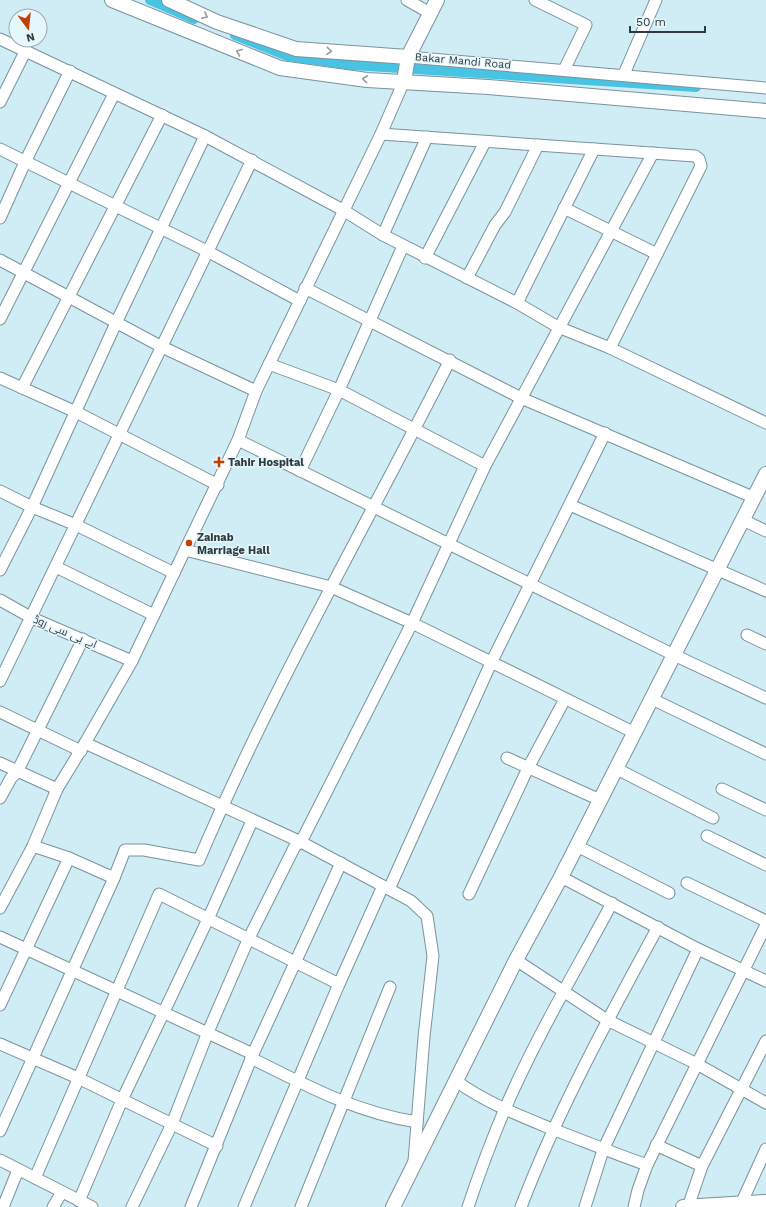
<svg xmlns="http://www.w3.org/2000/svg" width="766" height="1207" viewBox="0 0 766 1207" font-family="'Work Sans',Cairo,sans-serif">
	<rect width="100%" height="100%" fill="#d0ecf5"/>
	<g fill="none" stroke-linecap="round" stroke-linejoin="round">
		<g stroke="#47c3e4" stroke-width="10">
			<path d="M 150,0 L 194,19"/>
			<path d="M 235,35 L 288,56 L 353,65 L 696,87"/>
		</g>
		<g stroke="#7a939c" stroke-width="13">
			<g id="minor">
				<path d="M 407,0 L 430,13"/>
				<path d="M 535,0 L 586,25 L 564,70"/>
				<path d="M 0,39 L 205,136 L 343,210 L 383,235 L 517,303 L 558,327 L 610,348 L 766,423"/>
				<path d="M 408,57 L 766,88"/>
				<path d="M 624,74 L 656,0"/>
				<path d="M 0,102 L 26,50"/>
				<path d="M 381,134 L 695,156 L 699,159 L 701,166 L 610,348"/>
				<path d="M 0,149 L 207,251 L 300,301"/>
				<path d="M 564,208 L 657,254"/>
				<path d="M 0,218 L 26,160 L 70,71"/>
				<path d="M 383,235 L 427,137"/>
				<path d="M 425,258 L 485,142"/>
				<path d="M 0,260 L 162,347 L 256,391"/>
				<path d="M 467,278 L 495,225 L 505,212 L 538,145"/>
				<path d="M 305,288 L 521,398 L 755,498"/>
				<path d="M 517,303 L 594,149"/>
				<path d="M 0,319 L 114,94"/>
				<path d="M 269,364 L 339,390 L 485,466"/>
				<path d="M 0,378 L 76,412 L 218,485"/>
				<path d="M 22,388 L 162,115"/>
				<path d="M 238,440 L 674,655 L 766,698"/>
				<path d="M 300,471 L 339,390 L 403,246"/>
				<path d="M 0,491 L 32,507 L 76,525 L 174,573"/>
				<path d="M 570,505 L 766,591"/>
				<path d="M 743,520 L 766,531"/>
				<path d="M 185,550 L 238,440 L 256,391 L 381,134 L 404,81"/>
				<path d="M 56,567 L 154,615"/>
				<path d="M 0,570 L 32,507 L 116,323 L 205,136"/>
				<path d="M 0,600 L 32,618 L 132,661"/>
				<path d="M 747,635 L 766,644"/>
				<path d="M 0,681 L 252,160"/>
				<path d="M 652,699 L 766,754"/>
				<path d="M 0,712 L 81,751"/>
				<path d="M 507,758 L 600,800"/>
				<path d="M 0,763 L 57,789 L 85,743"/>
				<path d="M 615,768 L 713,818"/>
				<path d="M 722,789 L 766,810"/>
				<path d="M 0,798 L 11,778 L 17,772 L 83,639"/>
				<path d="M 707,836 L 766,865"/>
				<path d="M 33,846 L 69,858 L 114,878 L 125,850 L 144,850 L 199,860 C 272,688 366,526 450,360"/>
				<path d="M 577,846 L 669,893"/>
				<path d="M 561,877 L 698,949 L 766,981"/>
				<path d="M 687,883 L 766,921"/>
				<path d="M 389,889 L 491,663 L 605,433"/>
				<path d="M 469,894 L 528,768 L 565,699"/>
				<path d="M 0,908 L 33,846 L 57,789"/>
				<path d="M 0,937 L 253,1054"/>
				<path d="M 516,960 L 607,1020 L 697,1064 L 766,1103"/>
				<path d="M 339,984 L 383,886"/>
				<path d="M 0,1005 L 69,858"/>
				<path d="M 0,1044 L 78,1078 L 217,1146"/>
				<path d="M 251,1058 C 305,1085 357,1113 417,1122"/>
				<path d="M 456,1081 C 485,1102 518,1115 552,1129 C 584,1141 615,1154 647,1165"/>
				<path d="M 0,1131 L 114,878"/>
				<path d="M 656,1145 L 702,1166"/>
				<path d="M 0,1160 L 92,1207"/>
				<path d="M 414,1161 L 424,1037 L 433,956 L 427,916 L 411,901 L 301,842 L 85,743 L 132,661 L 185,550 L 331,587 L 412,623 L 635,733"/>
				<path d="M 35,1178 L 159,894 L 339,984 L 244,1207"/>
				<path d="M 79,1201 L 122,1100 L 208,919 L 252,821"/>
				<path d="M 741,1204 L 766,1149"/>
				<path d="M 3,1207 L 18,1170"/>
				<path d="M 53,1207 L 62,1192"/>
				<path d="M 132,1207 L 172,1124 L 208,1032 L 248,940 L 295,846 L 301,842 L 412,623 L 485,466 L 653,153"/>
				<path d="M 191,1207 L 253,1054 L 341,863"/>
				<path d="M 301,1207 L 390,987"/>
				<path d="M 468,1207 C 479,1174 491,1142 504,1111 C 535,1039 575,972 612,903"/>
				<path d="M 521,1207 C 558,1110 608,1019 658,927"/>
				<path d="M 585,1207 L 603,1150 L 698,949"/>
				<path d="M 634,1207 L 638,1190 L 647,1165 L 766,925"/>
				<path d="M 688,1207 L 702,1166 L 766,1041"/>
			</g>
		</g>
		<g stroke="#7a939c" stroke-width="16">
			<g id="tertiary">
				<path d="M 112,0 L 280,68 L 367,80 L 488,87 L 766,111"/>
				<path d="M 169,0 L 217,22 L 296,49 L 408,57"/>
				<path d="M 404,81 L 408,57 L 437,0"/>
				<path d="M 393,1207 L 516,960 L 561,877 L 766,474"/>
				<path d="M 683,1207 L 766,1202"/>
			</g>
		</g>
		<use href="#minor" stroke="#fff" stroke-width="11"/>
		<use href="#tertiary" stroke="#fff" stroke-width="14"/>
	</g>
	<defs><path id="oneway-chevron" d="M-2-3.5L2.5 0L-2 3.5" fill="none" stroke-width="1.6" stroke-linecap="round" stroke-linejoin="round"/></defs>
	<g stroke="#979c9e">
		<use href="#oneway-chevron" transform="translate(205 16) rotate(25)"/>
		<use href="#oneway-chevron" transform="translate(329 51) rotate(5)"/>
		<use href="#oneway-chevron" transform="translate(239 52) rotate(-158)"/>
		<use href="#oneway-chevron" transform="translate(365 79) rotate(-174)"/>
	</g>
	<g fill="#c43d02" stroke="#e6f7fc" stroke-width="1.5">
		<path d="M217 456h4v4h4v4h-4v4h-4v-4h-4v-4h4z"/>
		<circle cx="189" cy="543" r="4"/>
	</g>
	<g text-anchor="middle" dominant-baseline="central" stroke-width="3" stroke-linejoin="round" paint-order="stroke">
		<g font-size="11" fill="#2f3a3d" stroke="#e6f7fc">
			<text transform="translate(463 61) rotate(5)">Bakar Mandi Road</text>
			<text transform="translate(65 632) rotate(23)">اے بی سی روڈ</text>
		</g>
		<g font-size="11" font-weight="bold" fill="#2f3a3d" stroke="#e6f7fc" text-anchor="start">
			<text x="228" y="462">Tahir Hospital</text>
			<text x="197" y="537">Zainab<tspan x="197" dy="13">Marriage Hall</tspan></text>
		</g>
	</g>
	<g transform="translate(28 28) rotate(165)"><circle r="19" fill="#e6f7fc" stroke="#9dabb0"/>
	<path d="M0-3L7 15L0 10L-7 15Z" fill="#c43d02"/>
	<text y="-6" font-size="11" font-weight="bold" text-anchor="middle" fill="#2f3a3d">N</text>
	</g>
	<path d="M630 26v6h75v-6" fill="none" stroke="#2f3a3d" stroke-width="2"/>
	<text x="636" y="26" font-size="12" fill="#2f3a3d" stroke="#e6f7fc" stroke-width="3" paint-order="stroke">50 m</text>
</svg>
